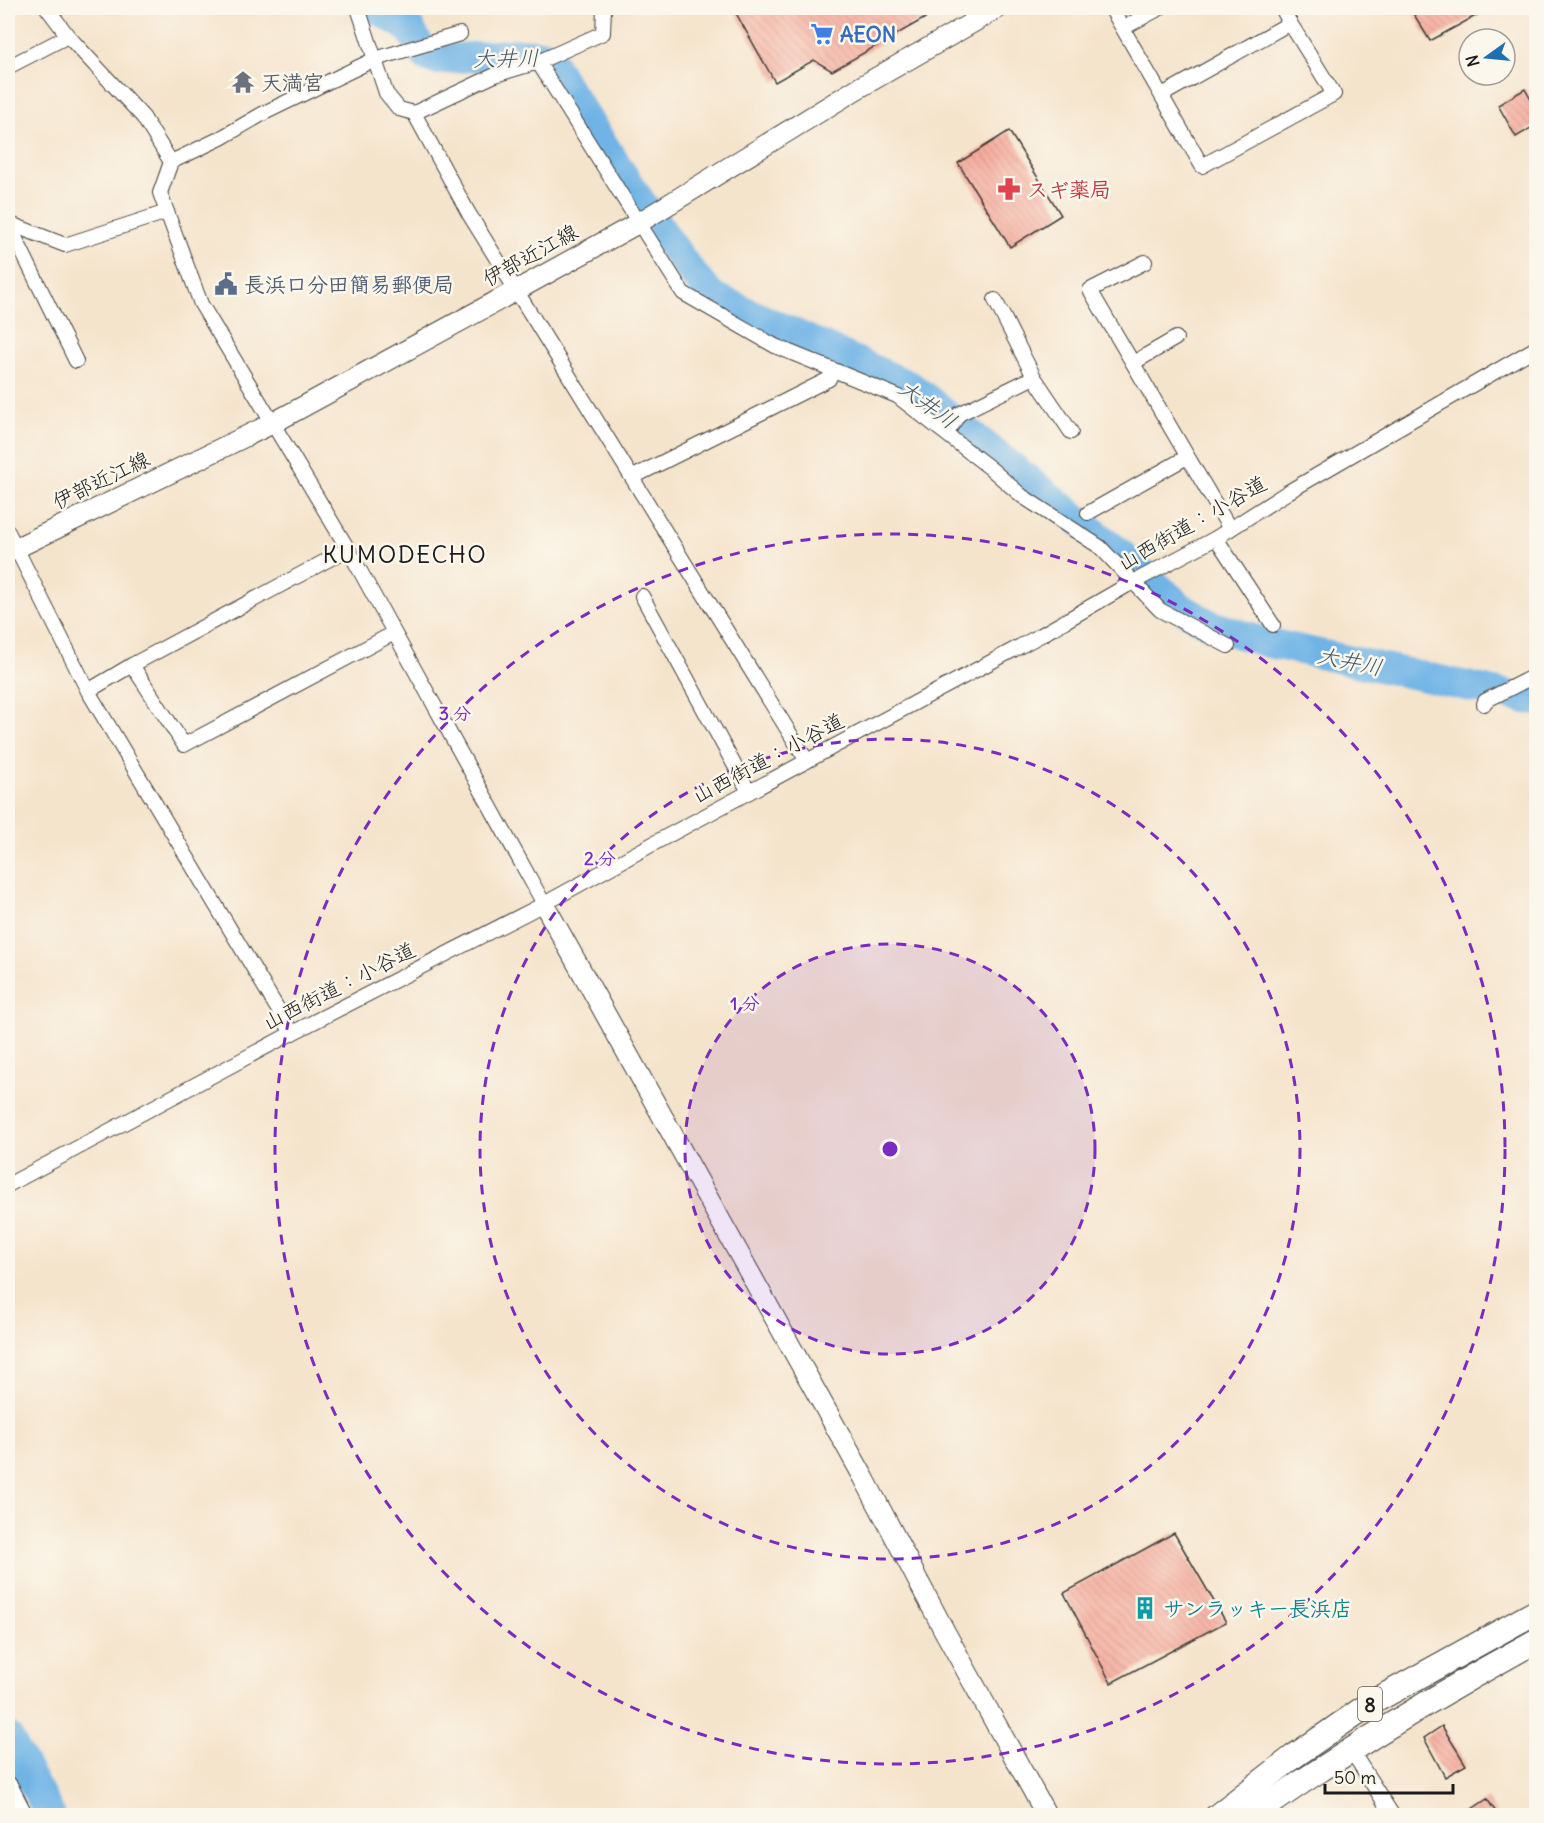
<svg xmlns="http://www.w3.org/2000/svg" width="1544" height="1823" viewBox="0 0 1544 1823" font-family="Delius,'Klee One',sans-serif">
	<defs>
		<pattern id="building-back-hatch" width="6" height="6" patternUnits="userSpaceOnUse" patternTransform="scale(1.5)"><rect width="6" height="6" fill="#f6ac9c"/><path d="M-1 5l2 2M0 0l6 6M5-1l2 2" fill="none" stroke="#d29386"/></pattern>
	</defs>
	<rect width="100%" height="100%" fill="#fbf7ec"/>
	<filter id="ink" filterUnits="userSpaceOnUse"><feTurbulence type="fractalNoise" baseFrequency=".0167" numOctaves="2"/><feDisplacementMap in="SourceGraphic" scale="12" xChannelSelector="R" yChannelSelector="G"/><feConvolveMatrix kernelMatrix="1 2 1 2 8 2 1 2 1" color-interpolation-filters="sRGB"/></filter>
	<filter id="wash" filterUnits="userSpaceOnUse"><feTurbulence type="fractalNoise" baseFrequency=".008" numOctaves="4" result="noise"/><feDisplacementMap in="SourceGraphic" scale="24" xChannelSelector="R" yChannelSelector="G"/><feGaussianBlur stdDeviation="1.35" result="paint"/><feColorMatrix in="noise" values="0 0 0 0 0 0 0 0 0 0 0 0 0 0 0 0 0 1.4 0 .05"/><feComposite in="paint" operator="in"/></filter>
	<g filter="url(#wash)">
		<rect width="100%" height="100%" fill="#f5e4cc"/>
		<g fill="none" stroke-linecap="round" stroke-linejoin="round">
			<g stroke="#70b4e6" stroke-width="30">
				<path d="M 375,8 L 410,29 L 426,56 L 436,60 L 520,53 L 548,55 L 564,84 L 634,192 L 687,267 L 712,296 L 912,387 L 1121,554 L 1183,609 L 1211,625 L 1264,642 L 1536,701"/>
				<path d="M 8,1737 L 51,1816"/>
			</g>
		</g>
		<g id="blocks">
			<g fill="url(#building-back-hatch)">
				<path d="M 733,8 L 943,8 L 832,71 L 814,60 L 775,82 Z"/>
				<path d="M 1410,8 L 1490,8 L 1430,41 Z"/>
				<path d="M 1525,89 L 1536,109 L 1536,125 L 1516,137 L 1498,105 Z"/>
				<path d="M 1009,131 L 1061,215 L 1010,247 L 958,163 Z"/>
				<path d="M 1174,1533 L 1226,1622 L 1111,1683 L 1064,1593 Z"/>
				<path d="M 1442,1726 L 1466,1765 L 1445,1777 L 1424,1738 Z"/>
				<path d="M 1487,1799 L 1498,1815 L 1463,1815 Z"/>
			</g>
		</g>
	</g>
	<g filter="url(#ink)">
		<use href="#blocks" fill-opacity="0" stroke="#3d3a36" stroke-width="1.5"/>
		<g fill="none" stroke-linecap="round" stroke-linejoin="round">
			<g stroke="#3d3a36" stroke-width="16">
				<g id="street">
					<path d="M 47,8 L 68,36 L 143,117 L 171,162 L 160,193 L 201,304 L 348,549 L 544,904"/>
					<path d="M 358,8 L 386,93 L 399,109 L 414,113 L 495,75 L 538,62"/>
					<path d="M 604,8 L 603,33 L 538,62 L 683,293 L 775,346 L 897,396 L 990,468 L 1022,496 L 1100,547 L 1160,610 L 1228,646"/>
					<path d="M 1111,8 L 1202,166 L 1334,94 L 1290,23 L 1282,8"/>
					<path d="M 1123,28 L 1160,8"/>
					<path d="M 8,67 L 68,36"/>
					<path d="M 1162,95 L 1290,23"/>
					<path d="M 414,113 L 469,214 L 807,761"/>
					<path d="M 171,162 L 221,138 L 264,113 L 375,59 L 460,34"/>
					<path d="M 8,223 L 65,245 L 167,212"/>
					<path d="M 8,223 L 76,361"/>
					<path d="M 1145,262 L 1090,290 L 1230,529"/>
					<path d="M 1133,363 L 1176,338"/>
					<path d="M 1034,377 L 1071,432"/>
					<path d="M 947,433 L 959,414 L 1034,377 L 995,300"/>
					<path d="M 633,477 L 829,379 L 833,370"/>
					<path d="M 1088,513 L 1187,457"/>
					<path d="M 8,532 L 88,691 L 292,1033"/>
					<path d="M 1216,538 L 1273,625"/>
					<path d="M 642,596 L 749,792"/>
					<path d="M 132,665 L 184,745 L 394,633"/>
					<path d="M 88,691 L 132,665 L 348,549"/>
					<path d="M 1484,704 L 1485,701 L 1536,675"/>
					<path d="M 8,1185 L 292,1033 L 544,904 L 660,840 L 1041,635 L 1126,586 L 1216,538 L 1288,492 L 1536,348"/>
					<path d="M 1351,1750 L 1393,1816"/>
				</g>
			</g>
			<g stroke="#3d3a36" stroke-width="22">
				<g id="secondary">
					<path d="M 8,552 L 273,423 L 517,290 L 640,222 L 855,90 L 998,8"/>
					<path d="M 544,904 L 864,1478 L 945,1632 L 1047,1816"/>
					<path d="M 8,1787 L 23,1816"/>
				</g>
			</g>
			<g stroke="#3d3a36" stroke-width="26">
				<g id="highway">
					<path d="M 1217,1816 L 1293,1757 L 1371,1703 L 1536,1612"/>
					<path d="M 1255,1816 C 1280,1795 1308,1778 1334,1761 C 1400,1718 1468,1678 1536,1641"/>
				</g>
			</g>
			<use href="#street" stroke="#fff" stroke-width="14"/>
			<use href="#secondary" stroke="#fff" stroke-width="20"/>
			<use href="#highway" stroke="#fff" stroke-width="24"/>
		</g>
	</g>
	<circle cx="890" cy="1149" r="205" fill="#7b2cbf" fill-opacity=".12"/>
	<g fill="none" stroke="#7b2cbf" stroke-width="3" stroke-dasharray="10 8">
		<circle cx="890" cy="1149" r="205"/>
		<circle cx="890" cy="1149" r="410"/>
		<circle cx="890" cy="1149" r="615"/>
	</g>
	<defs>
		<g id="supermarket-bare" transform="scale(1.8)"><path d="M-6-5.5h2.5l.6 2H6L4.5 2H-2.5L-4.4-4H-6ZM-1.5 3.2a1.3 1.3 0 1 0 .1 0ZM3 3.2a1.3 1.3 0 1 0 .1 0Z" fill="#3f7fe0" stroke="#fbf7ec" stroke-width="2.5" paint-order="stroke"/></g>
		<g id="temple-bare" transform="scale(1.8)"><path d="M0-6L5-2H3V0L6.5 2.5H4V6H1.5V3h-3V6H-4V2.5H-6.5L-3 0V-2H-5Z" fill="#6b7280" stroke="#fbf7ec" stroke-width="2.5" paint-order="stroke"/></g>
		<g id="pharmacy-bare" transform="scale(1.8)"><path d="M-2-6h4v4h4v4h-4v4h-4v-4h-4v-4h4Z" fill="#e0444e" stroke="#fbf7ec" stroke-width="2.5" paint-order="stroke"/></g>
		<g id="civic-bare" transform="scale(1.8)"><path d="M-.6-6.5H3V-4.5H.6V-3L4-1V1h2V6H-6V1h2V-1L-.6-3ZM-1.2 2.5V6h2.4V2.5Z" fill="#5c6f8a" stroke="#fbf7ec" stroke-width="2.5" paint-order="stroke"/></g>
		<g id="building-bare" transform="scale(1.8)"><path d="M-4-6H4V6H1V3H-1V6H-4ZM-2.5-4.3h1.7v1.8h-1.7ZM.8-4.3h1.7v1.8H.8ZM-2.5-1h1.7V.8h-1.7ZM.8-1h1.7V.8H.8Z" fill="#0f9aa8" stroke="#fbf7ec" stroke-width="2.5" paint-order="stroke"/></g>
	</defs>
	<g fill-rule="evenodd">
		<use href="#supermarket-bare" x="822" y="34"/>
		<use href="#temple-bare" x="243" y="82"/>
		<use href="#pharmacy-bare" x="1009" y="189"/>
		<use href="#civic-bare" x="226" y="284"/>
		<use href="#building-bare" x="1145" y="1608"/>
	</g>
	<g text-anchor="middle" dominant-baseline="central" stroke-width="5" stroke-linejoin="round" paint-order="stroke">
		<rect fill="#fbf7ec" stroke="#5f5e5a" stroke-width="1.5" x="1358" y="1687" width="24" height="34" rx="4.5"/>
		<g font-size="20" font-weight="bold" fill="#1c1c1c">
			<text x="1370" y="1704">8</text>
		</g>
		<g font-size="21" font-weight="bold" fill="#366cbe" stroke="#fbf7ec" text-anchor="start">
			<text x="840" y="34">AEON</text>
		</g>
		<g font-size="21" font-weight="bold" fill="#5b616d" stroke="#fbf7ec" text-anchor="start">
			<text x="261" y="82">天満宮</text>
		</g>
		<g font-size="21" font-weight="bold" fill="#be3a42" stroke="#fbf7ec" text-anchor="start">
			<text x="1027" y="189">スギ薬局</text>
		</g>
		<g font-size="21" fill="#1c1c1c" stroke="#fbf7ec">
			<text transform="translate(530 255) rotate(-29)">伊部近江線</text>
			<text transform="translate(101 480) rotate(-26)">伊部近江線</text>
			<text transform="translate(1192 523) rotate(-30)">山西街道：小谷道</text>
			<text transform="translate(768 758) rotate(-28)">山西街道：小谷道</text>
			<text transform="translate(339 986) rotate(-27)">山西街道：小谷道</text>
		</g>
		<g font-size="21" font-weight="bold" fill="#4e5e75" stroke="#fbf7ec" text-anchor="start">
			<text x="244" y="284">長浜口分田簡易郵便局</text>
		</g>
		<g font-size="21" font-weight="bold" fill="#0d838f" stroke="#fbf7ec" text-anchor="start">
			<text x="1163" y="1608">サンラッキー長浜店</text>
		</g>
		<g font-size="22" font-style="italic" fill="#3e596d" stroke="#fbf7ec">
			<text transform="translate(506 58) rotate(-1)">大井川</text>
			<text transform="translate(928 404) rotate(36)">大井川</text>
			<text transform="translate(1350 661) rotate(12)">大井川</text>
		</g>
		<g font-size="24" letter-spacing="1.5" fill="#1c1c1c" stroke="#fbf7ec">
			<text x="405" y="554">KUMODECHO</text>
		</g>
	</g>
	<circle cx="890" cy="1149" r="9" fill="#7b2cbf" stroke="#fbf7ec" stroke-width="3"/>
	<g font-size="18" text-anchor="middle" font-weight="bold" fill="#7b2cbf" stroke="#fbf7ec" stroke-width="5" stroke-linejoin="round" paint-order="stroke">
		<text x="455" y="720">3 分</text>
		<text x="600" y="865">2 分</text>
		<text x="745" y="1010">1 分</text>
	</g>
	<rect width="1544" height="1823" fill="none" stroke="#fbf7ec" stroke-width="30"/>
	<g transform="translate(1487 57) rotate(255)"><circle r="28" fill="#fbf7ec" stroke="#a29f99" stroke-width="1.5"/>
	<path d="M0-4.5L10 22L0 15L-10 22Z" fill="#1f6fb2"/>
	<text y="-9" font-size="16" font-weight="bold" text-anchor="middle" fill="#1c1c1c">N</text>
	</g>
	<path d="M1325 1784v9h128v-9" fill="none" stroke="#1c1c1c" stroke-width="3"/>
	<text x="1334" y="1784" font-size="18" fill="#1c1c1c" stroke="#fbf7ec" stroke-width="4.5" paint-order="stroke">50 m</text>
</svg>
